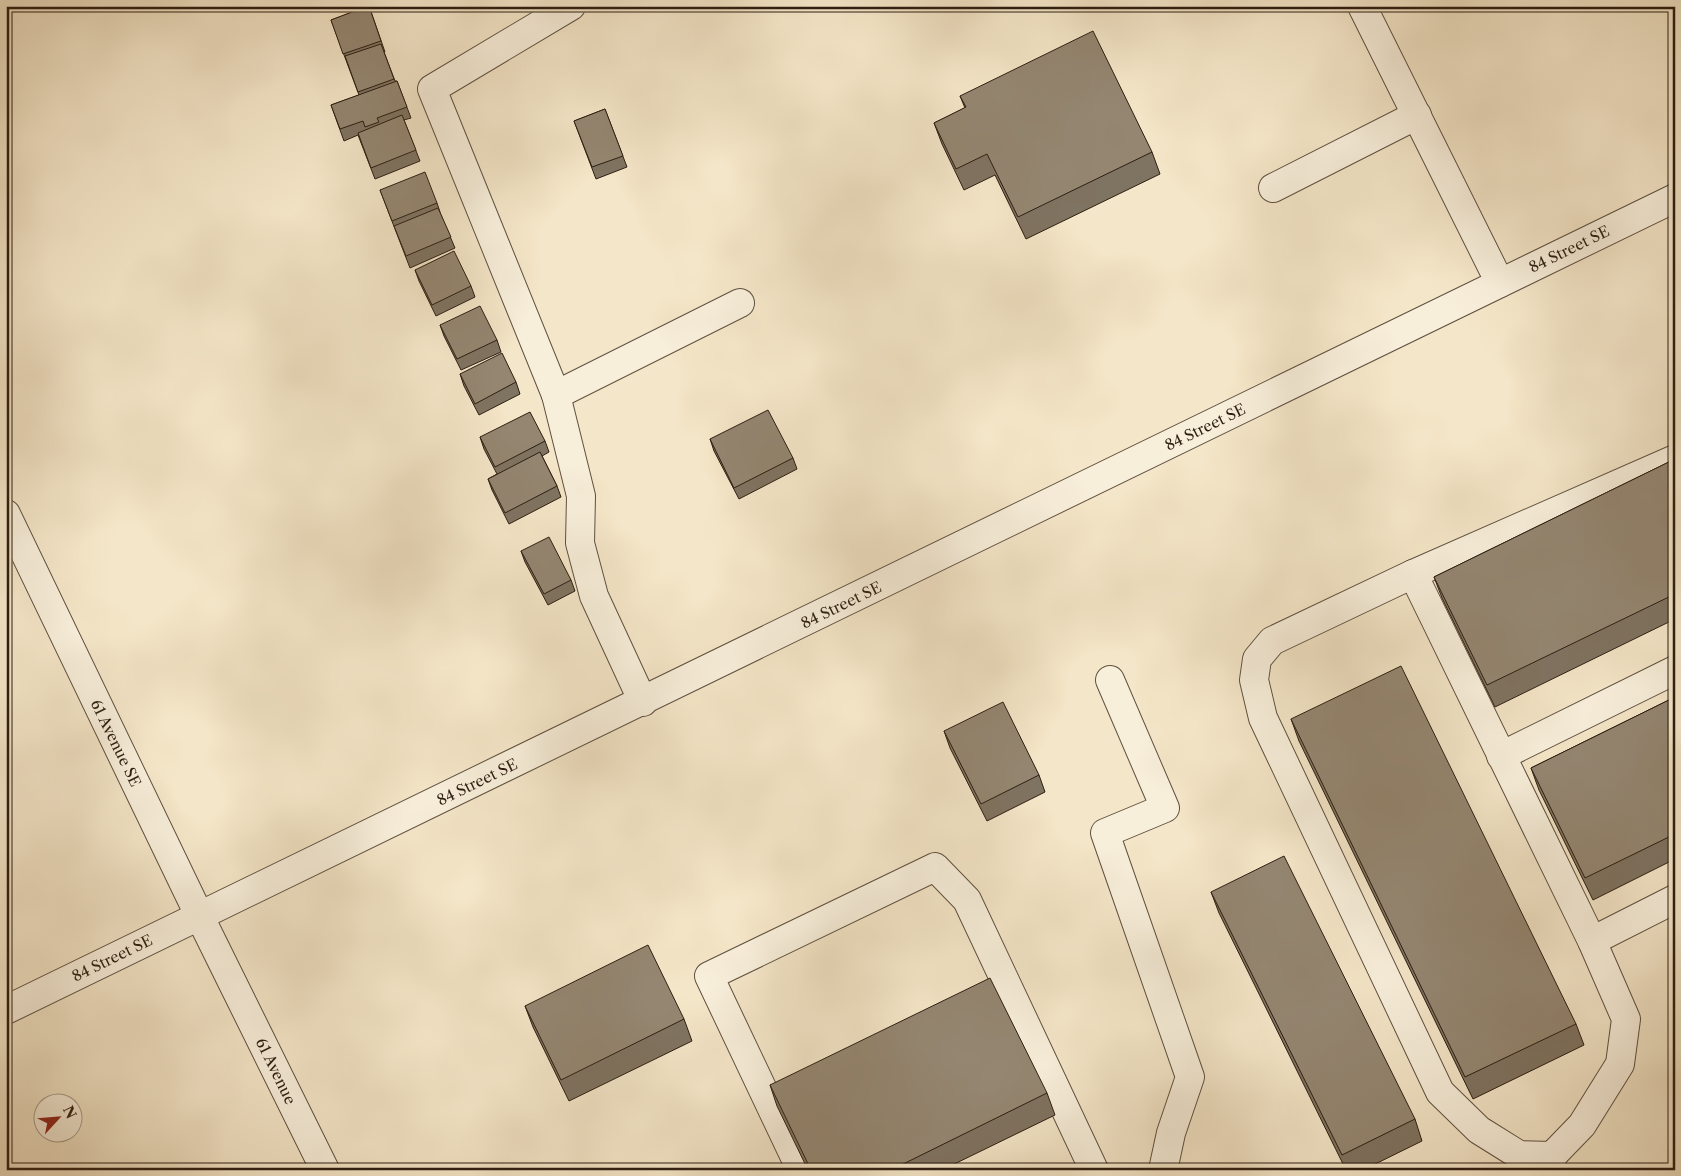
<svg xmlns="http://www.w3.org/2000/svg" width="1681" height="1176" viewBox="0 0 1681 1176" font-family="'Libre Caslon Text',serif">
	<rect width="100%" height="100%" fill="#f4e6c8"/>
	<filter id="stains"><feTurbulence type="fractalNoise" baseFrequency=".004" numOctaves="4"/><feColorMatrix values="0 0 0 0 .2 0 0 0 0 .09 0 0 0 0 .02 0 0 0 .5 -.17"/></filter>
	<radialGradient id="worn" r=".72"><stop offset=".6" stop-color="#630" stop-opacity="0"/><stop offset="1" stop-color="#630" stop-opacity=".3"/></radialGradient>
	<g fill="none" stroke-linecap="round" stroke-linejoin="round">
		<g stroke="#5f5040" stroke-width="30">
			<g id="minor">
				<path d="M 571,6 L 432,89 L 556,395 L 581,496 L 580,543 L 594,596 L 643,702"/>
				<path d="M 1362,6 L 1500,283"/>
				<path d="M 1273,188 L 1417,115"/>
				<path d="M 556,395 L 740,303"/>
				<path d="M 6,514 L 199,915 L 325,1170"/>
				<path d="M 1413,574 L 1675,459"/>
				<path d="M 1110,680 L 1165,808 L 1105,833 L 1190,1077 L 1171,1133 L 1163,1170"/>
				<path d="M 1501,756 L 1675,670"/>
				<path d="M 1592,941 L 1675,899"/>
				<path d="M 6,1010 L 1675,198"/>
				<path d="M 801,1170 L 709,976 L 935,867 L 967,900 L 1094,1170"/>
				<path d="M 1551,1170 L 1552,1156 L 1582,1125 L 1620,1064 L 1626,1019 L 1592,941 L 1413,574 L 1272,641 L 1257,659 L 1254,680 L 1263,718 L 1440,1092 L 1479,1130 L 1519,1155 L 1552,1156"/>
			</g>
		</g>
		<use href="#minor" stroke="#f8efdb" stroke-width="28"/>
	</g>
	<g fill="#7f7361" stroke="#2d1e12">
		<path d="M 369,6 L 385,52 L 384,52 L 395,81 L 397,81 L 411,118 L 404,120 L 420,161 L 375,179 L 358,135 L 344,141 L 331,105 L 359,95 L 331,20 Z"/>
		<path d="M 960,96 L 1152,152 L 1160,174 L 1026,239 L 995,175 L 964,190 L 942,144 L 934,123 L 965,108 Z"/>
		<path d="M 605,109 L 627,167 L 596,179 L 574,121 Z"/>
		<path d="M 380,190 L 437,203 L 441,215 L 455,248 L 410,268 Z"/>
		<path d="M 415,270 L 471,286 L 475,297 L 436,316 L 419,281 Z"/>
		<path d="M 440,325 L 497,340 L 501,352 L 461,370 L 444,336 Z"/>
		<path d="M 460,374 L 516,382 L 520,394 L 479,415 L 464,386 Z"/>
		<path d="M 480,437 L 545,441 L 549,452 L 542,456 L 557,486 L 561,497 L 509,524 L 492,490 L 488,479 L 497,474 L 484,449 Z"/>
		<path d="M 710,439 L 793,458 L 797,469 L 739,499 L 714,451 Z"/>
		<path d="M 1675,459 L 1675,619 L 1495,707 L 1442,598 L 1434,577 Z"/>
		<path d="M 521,551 L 571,580 L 575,591 L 548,605 L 525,562 Z"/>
		<path d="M 1675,697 L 1675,859 L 1593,900 L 1539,790 L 1531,768 Z"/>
		<path d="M 1291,719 L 1576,1024 L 1584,1045 L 1473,1099 L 1299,741 Z"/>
		<path d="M 944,731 L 1039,775 L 1045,792 L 987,821 L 950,748 Z"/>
		<path d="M 1211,892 L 1415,1119 L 1422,1141 L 1363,1170 L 1346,1170 L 1219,913 Z"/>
		<path d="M 525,1006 L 684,1019 L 692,1041 L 569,1101 L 533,1027 Z"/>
		<path d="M 770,1085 L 1047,1093 L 1055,1115 L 942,1170 L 808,1170 L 777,1106 Z"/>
	</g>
	<g fill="#948671" stroke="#2d1e12">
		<path d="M 368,6 L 369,6 L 381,41 L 343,54 L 331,20 Z"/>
		<path d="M 1093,31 L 1152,152 L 1018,217 L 987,154 L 956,169 L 934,123 L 966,107 L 960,96 Z"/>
		<path d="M 381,44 L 394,79 L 358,92 L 345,56 Z"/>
		<path d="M 397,81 L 407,107 L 377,118 L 379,122 L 365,127 L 363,121 L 340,129 L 331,105 Z"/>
		<path d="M 605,109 L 623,156 L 592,167 L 574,121 Z"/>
		<path d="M 402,115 L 416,150 L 371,168 L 358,133 Z"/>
		<path d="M 425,172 L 437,203 L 392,221 L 380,190 Z"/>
		<path d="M 438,208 L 451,237 L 406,256 L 394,226 Z"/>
		<path d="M 454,251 L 471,286 L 432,305 L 415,270 Z"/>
		<path d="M 480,306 L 497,340 L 457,359 L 440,325 Z"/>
		<path d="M 502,353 L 516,382 L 475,404 L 460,374 Z"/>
		<path d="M 768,410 L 793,458 L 734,488 L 710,439 Z"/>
		<path d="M 530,412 L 545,441 L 495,467 L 480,437 Z"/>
		<path d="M 540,452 L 557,486 L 505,513 L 488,479 Z"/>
		<path d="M 1675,459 L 1675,594 L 1487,685 L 1434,577 Z"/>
		<path d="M 549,537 L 571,580 L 544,594 L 521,551 Z"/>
		<path d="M 1401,666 L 1576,1024 L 1465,1077 L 1291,719 Z"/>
		<path d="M 1675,697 L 1675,834 L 1585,878 L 1531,768 Z"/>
		<path d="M 1003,702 L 1039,775 L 981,804 L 944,731 Z"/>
		<path d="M 1284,856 L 1415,1119 L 1342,1155 L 1211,892 Z"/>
		<path d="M 648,945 L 684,1019 L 561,1080 L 525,1006 Z"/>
		<path d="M 990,978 L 1047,1093 L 891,1170 L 811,1170 L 770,1085 Z"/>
	</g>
	<g text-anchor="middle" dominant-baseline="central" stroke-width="5" stroke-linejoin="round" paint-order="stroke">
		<g font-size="15" fill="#2d1e12" stroke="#f8efdb">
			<text transform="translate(1569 249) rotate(-26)">84 Street SE</text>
			<text transform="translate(1205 427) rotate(-26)">84 Street SE</text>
			<text transform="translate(841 605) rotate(-26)">84 Street SE</text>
			<text transform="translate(116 743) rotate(64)">61 Avenue SE</text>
			<text transform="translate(477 782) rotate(-26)">84 Street SE</text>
			<text transform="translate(112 958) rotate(-26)">84 Street SE</text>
			<text transform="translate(276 1071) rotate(64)">61 Avenue</text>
		</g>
	</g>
	<rect width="1681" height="1176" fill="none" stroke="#f4e6c8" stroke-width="25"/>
	<rect x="8" y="8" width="1666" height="1161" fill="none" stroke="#2d1e12" stroke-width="2.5"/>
	<rect x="12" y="12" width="1656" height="1151" fill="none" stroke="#2d1e12"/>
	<g transform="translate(58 1118) rotate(64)"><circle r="24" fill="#f8efdb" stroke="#a79b8b"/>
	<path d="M0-4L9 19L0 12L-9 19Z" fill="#8f2418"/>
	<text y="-8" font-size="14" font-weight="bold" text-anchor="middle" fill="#2d1e12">N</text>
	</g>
	<rect width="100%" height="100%" filter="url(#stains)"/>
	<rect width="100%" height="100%" fill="url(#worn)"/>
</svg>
